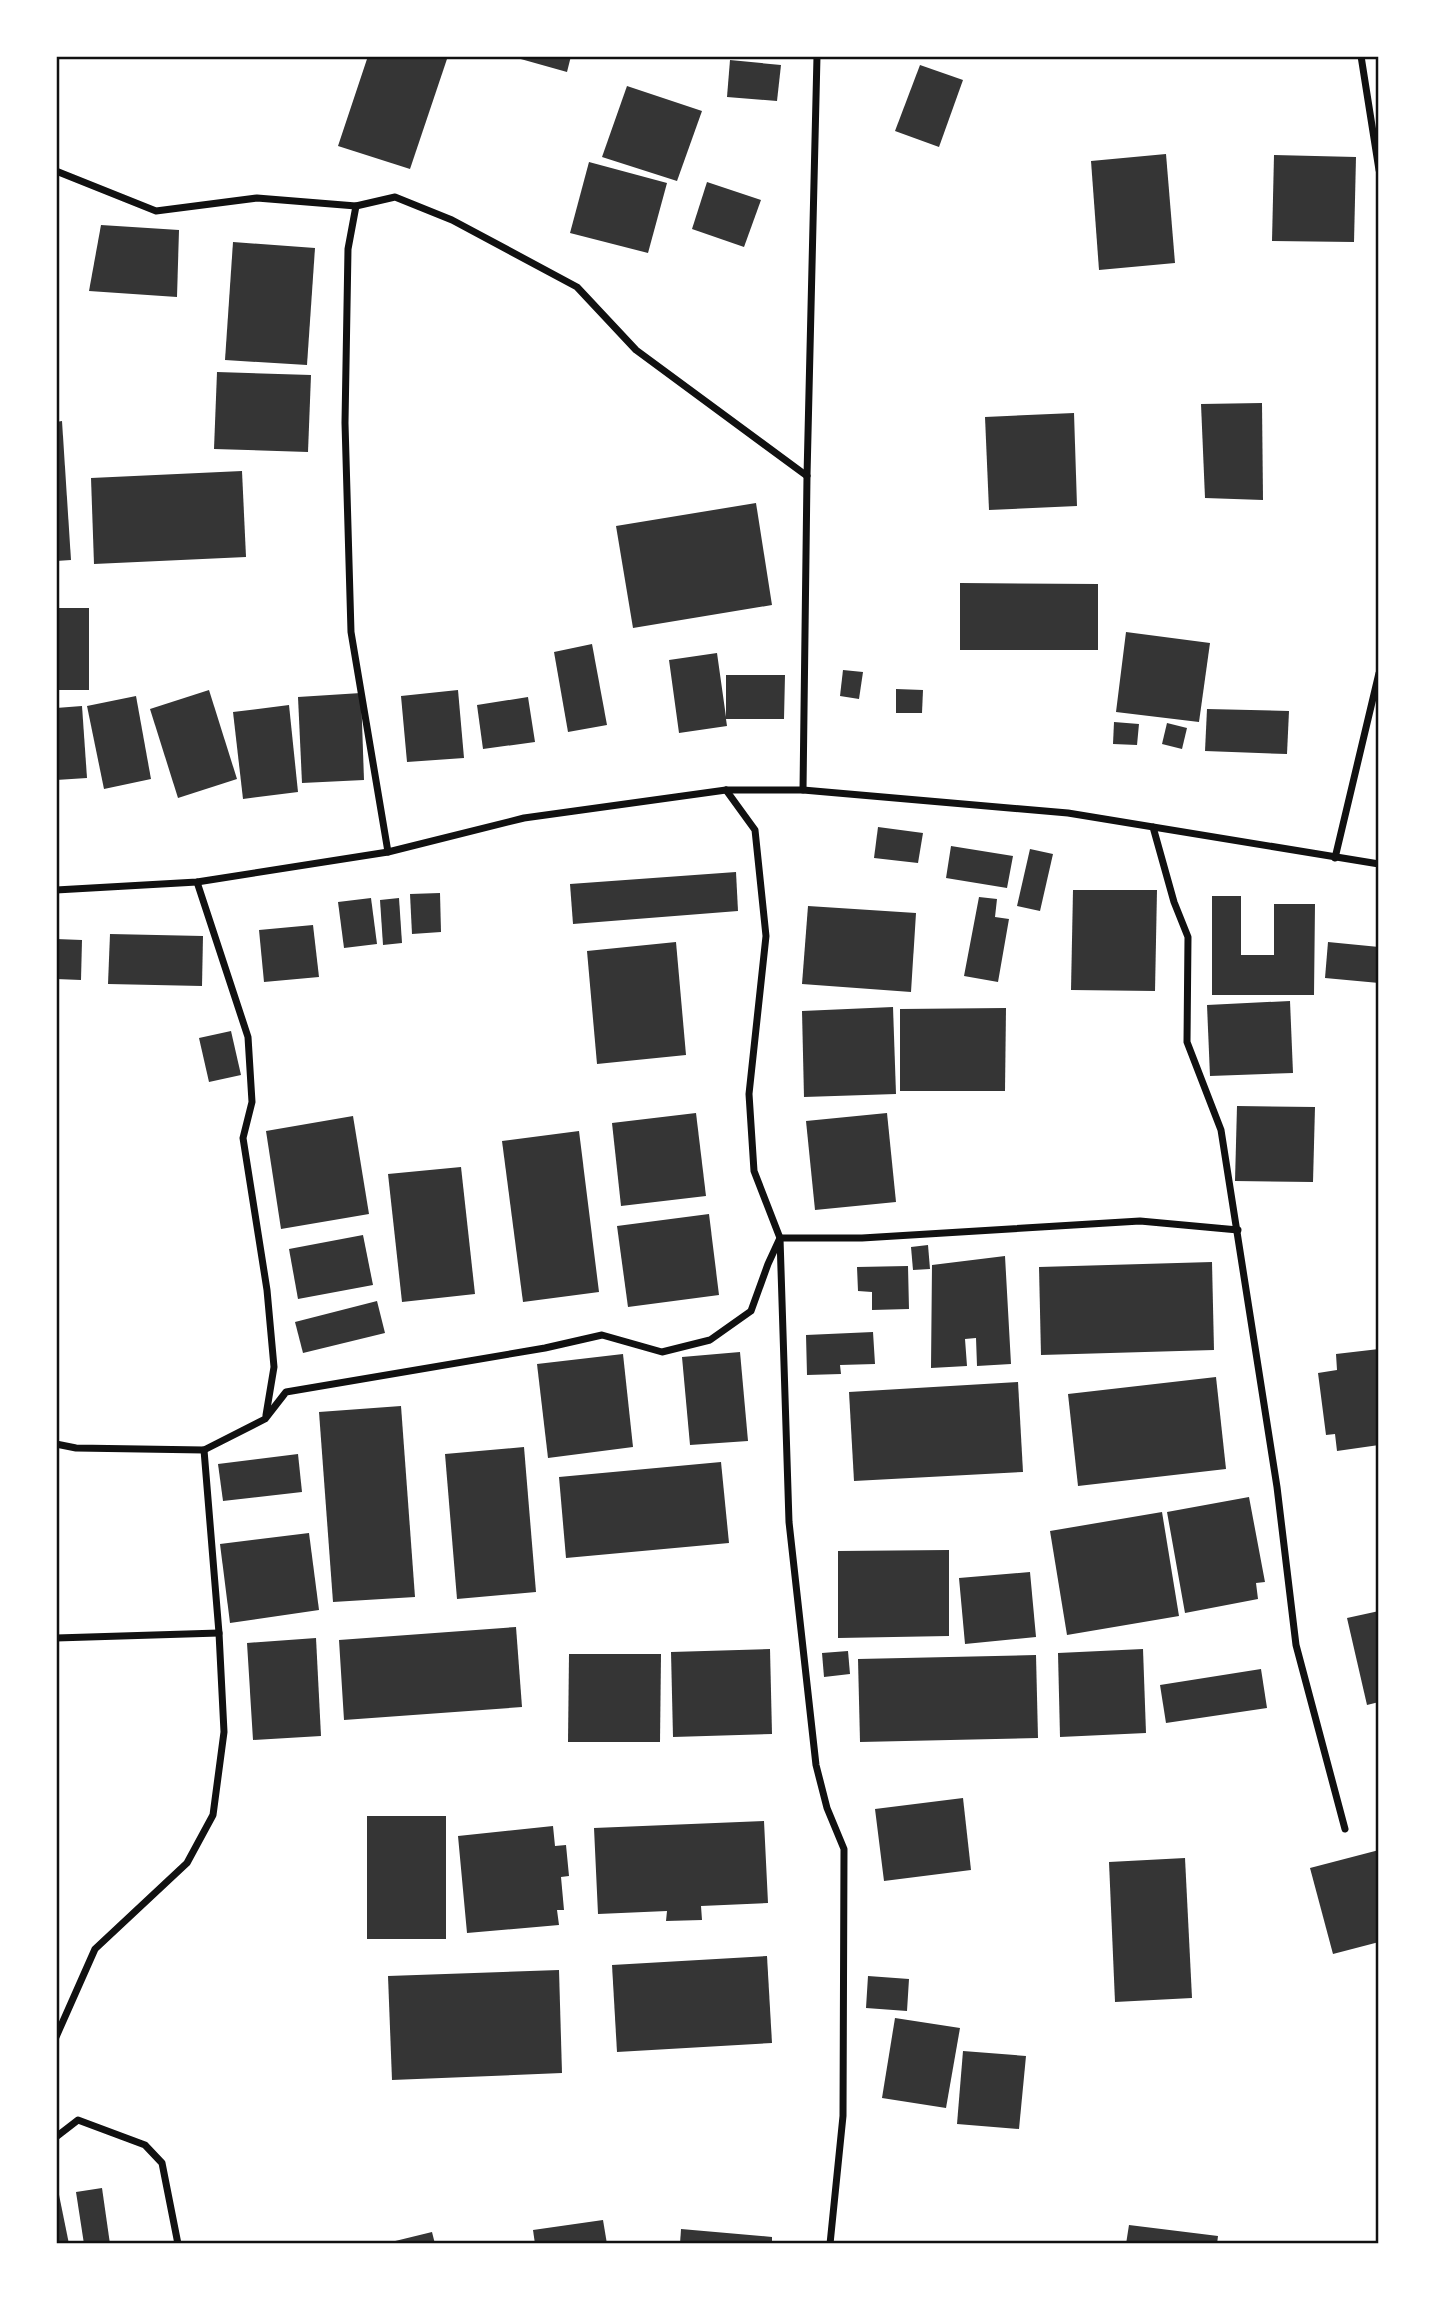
<svg xmlns="http://www.w3.org/2000/svg" width="1435" height="2300" viewBox="0 0 1435 2300" font-family="'Times New Roman',serif">
	<rect width="100%" height="100%" fill="#fff"/>
	<g fill="#353535">
		<path d="M 368,56 L 448,56 L 410,169 L 338,146 Z"/>
		<path d="M 510,56 L 571,56 L 567,72 Z"/>
		<path d="M 730,60 L 781,65 L 777,101 L 727,97 Z"/>
		<path d="M 920,65 L 963,80 L 939,147 L 895,131 Z"/>
		<path d="M 627,86 L 702,111 L 677,181 L 602,157 Z"/>
		<path d="M 1166,154 L 1175,263 L 1099,270 L 1091,161 Z"/>
		<path d="M 1274,155 L 1356,157 L 1354,242 L 1272,241 Z"/>
		<path d="M 589,162 L 667,183 L 648,253 L 570,233 Z"/>
		<path d="M 707,182 L 761,200 L 744,247 L 692,229 Z"/>
		<path d="M 101,225 L 179,230 L 177,297 L 89,291 Z"/>
		<path d="M 233,242 L 315,248 L 307,365 L 225,360 Z"/>
		<path d="M 217,372 L 311,375 L 308,452 L 214,449 Z"/>
		<path d="M 1262,403 L 1263,500 L 1205,498 L 1201,404 Z"/>
		<path d="M 1074,413 L 1077,506 L 989,510 L 985,417 Z"/>
		<path d="M 62,421 L 71,560 L 56,561 L 56,422 Z"/>
		<path d="M 242,471 L 246,557 L 94,564 L 91,478 Z"/>
		<path d="M 756,503 L 772,605 L 633,628 L 616,526 Z"/>
		<path d="M 960,583 L 1098,584 L 1098,650 L 960,650 Z"/>
		<rect x="56" y="608" width="33" height="82"/>
		<path d="M 1126,632 L 1210,643 L 1199,722 L 1116,712 Z"/>
		<path d="M 592,644 L 607,725 L 568,732 L 554,652 Z"/>
		<path d="M 717,653 L 726,717 L 726,675 L 785,675 L 784,719 L 726,719 L 727,726 L 679,733 L 669,660 Z"/>
		<path d="M 843,670 L 863,672 L 859,699 L 840,696 Z"/>
		<path d="M 896,689 L 923,690 L 922,713 L 896,713 Z"/>
		<path d="M 209,690 L 237,779 L 178,798 L 150,709 Z"/>
		<path d="M 458,690 L 464,758 L 407,762 L 401,696 Z"/>
		<path d="M 361,693 L 364,780 L 302,783 L 298,697 Z"/>
		<path d="M 136,696 L 151,779 L 104,789 L 87,706 Z"/>
		<path d="M 528,697 L 535,742 L 483,749 L 477,705 Z"/>
		<path d="M 289,705 L 298,792 L 243,799 L 233,712 Z"/>
		<path d="M 82,706 L 87,778 L 56,780 L 56,708 Z"/>
		<path d="M 1207,709 L 1289,711 L 1287,754 L 1205,751 Z"/>
		<path d="M 1114,722 L 1139,724 L 1137,745 L 1113,744 Z"/>
		<path d="M 1167,723 L 1187,728 L 1182,749 L 1162,744 Z"/>
		<path d="M 878,827 L 923,833 L 918,863 L 874,858 Z"/>
		<path d="M 951,846 L 1013,856 L 1007,888 L 946,878 Z"/>
		<path d="M 1030,849 L 1053,854 L 1040,911 L 1017,906 Z"/>
		<path d="M 736,872 L 738,911 L 573,924 L 570,884 Z"/>
		<path d="M 1073,890 L 1157,890 L 1155,991 L 1071,990 Z"/>
		<path d="M 440,893 L 441,932 L 412,934 L 410,894 Z"/>
		<path d="M 1212,896 L 1241,896 L 1241,955 L 1274,955 L 1274,904 L 1315,904 L 1314,995 L 1212,995 Z"/>
		<path d="M 979,897 L 997,899 L 995,917 L 1009,919 L 998,982 L 964,976 Z"/>
		<path d="M 371,898 L 377,944 L 344,948 L 338,902 Z"/>
		<path d="M 399,898 L 402,943 L 383,945 L 380,900 Z"/>
		<path d="M 808,906 L 916,913 L 911,992 L 802,984 Z"/>
		<path d="M 313,925 L 319,977 L 264,982 L 259,930 Z"/>
		<path d="M 110,934 L 203,936 L 202,986 L 108,984 Z"/>
		<path d="M 56,939 L 82,940 L 81,980 L 56,979 Z"/>
		<path d="M 676,942 L 686,1055 L 597,1064 L 587,951 Z"/>
		<path d="M 1328,942 L 1379,947 L 1379,983 L 1325,978 Z"/>
		<path d="M 1290,1001 L 1293,1073 L 1210,1076 L 1207,1005 Z"/>
		<path d="M 893,1007 L 896,1094 L 804,1097 L 802,1011 Z"/>
		<path d="M 1006,1008 L 1005,1091 L 900,1091 L 900,1009 Z"/>
		<path d="M 231,1031 L 241,1075 L 209,1082 L 199,1038 Z"/>
		<path d="M 1237,1106 L 1315,1107 L 1313,1182 L 1235,1181 Z"/>
		<path d="M 696,1113 L 706,1196 L 621,1206 L 612,1123 Z"/>
		<path d="M 887,1113 L 896,1202 L 815,1210 L 806,1121 Z"/>
		<path d="M 353,1116 L 369,1214 L 281,1229 L 266,1131 Z"/>
		<path d="M 579,1131 L 599,1292 L 523,1302 L 502,1141 Z"/>
		<path d="M 461,1167 L 475,1294 L 402,1302 L 388,1174 Z"/>
		<path d="M 709,1214 L 719,1295 L 628,1307 L 617,1226 Z"/>
		<path d="M 363,1235 L 373,1285 L 298,1299 L 289,1249 Z"/>
		<path d="M 928,1245 L 930,1269 L 913,1270 L 911,1247 Z"/>
		<path d="M 1005,1256 L 1011,1364 L 977,1366 L 976,1338 L 965,1339 L 967,1366 L 931,1368 L 932,1265 Z"/>
		<path d="M 1212,1262 L 1214,1350 L 1041,1355 L 1039,1267 Z"/>
		<path d="M 908,1266 L 909,1309 L 872,1310 L 872,1292 L 858,1291 L 857,1267 Z"/>
		<path d="M 377,1301 L 385,1333 L 303,1353 L 295,1322 Z"/>
		<path d="M 873,1332 L 875,1364 L 840,1365 L 841,1374 L 807,1375 L 806,1335 Z"/>
		<path d="M 1379,1349 L 1379,1445 L 1337,1451 L 1335,1434 L 1326,1435 L 1318,1373 L 1337,1370 L 1336,1354 Z"/>
		<path d="M 740,1352 L 748,1441 L 690,1445 L 682,1357 Z"/>
		<path d="M 623,1354 L 633,1447 L 548,1458 L 537,1364 Z"/>
		<path d="M 1216,1377 L 1226,1469 L 1078,1486 L 1068,1394 Z"/>
		<path d="M 1018,1382 L 1023,1472 L 854,1481 L 849,1392 Z"/>
		<path d="M 401,1406 L 415,1597 L 333,1602 L 319,1412 Z"/>
		<path d="M 524,1447 L 536,1592 L 457,1599 L 445,1454 Z"/>
		<path d="M 298,1454 L 302,1492 L 223,1501 L 218,1464 Z"/>
		<path d="M 721,1462 L 729,1543 L 566,1558 L 559,1477 Z"/>
		<path d="M 1249,1497 L 1265,1582 L 1256,1583 L 1258,1599 L 1185,1613 L 1167,1512 Z"/>
		<path d="M 1162,1512 L 1179,1616 L 1067,1635 L 1050,1531 Z"/>
		<path d="M 309,1533 L 319,1610 L 230,1623 L 220,1544 Z"/>
		<path d="M 949,1550 L 949,1636 L 838,1638 L 838,1551 Z"/>
		<path d="M 1030,1572 L 1036,1637 L 965,1644 L 959,1578 Z"/>
		<path d="M 1379,1611 L 1379,1702 L 1367,1705 L 1347,1618 Z"/>
		<path d="M 516,1627 L 522,1707 L 344,1720 L 339,1640 Z"/>
		<path d="M 316,1638 L 321,1736 L 253,1740 L 247,1643 Z"/>
		<path d="M 770,1649 L 772,1734 L 673,1737 L 671,1652 Z"/>
		<path d="M 1143,1649 L 1146,1733 L 1060,1737 L 1058,1653 Z"/>
		<path d="M 848,1651 L 850,1674 L 824,1677 L 822,1653 Z"/>
		<path d="M 569,1654 L 661,1654 L 660,1742 L 568,1742 Z"/>
		<path d="M 1036,1655 L 1038,1738 L 860,1742 L 858,1659 Z"/>
		<path d="M 1261,1669 L 1267,1708 L 1166,1723 L 1160,1685 Z"/>
		<path d="M 963,1798 L 971,1870 L 884,1881 L 875,1809 Z"/>
		<rect x="367" y="1816" width="79" height="123"/>
		<path d="M 764,1821 L 768,1903 L 701,1906 L 702,1920 L 666,1921 L 667,1911 L 598,1914 L 594,1828 Z"/>
		<path d="M 553,1826 L 555,1846 L 566,1845 L 569,1876 L 561,1877 L 564,1910 L 557,1910 L 559,1925 L 467,1933 L 458,1836 Z"/>
		<path d="M 1379,1850 L 1379,1942 L 1333,1954 L 1310,1868 Z"/>
		<path d="M 1185,1858 L 1192,1998 L 1115,2002 L 1109,1862 Z"/>
		<path d="M 767,1956 L 772,2043 L 617,2052 L 612,1965 Z"/>
		<path d="M 559,1970 L 562,2073 L 392,2080 L 388,1976 Z"/>
		<path d="M 868,1976 L 909,1979 L 907,2011 L 866,2008 Z"/>
		<path d="M 895,2018 L 960,2028 L 946,2108 L 882,2098 Z"/>
		<path d="M 963,2051 L 1026,2056 L 1019,2129 L 957,2124 Z"/>
		<path d="M 57,2185 L 69,2244 L 56,2244 Z"/>
		<path d="M 102,2188 L 110,2244 L 84,2244 L 76,2192 Z"/>
		<path d="M 603,2220 L 607,2244 L 535,2244 L 533,2230 Z"/>
		<path d="M 1129,2225 L 1218,2236 L 1217,2244 L 1126,2244 Z"/>
		<path d="M 681,2229 L 772,2237 L 772,2244 L 680,2244 Z"/>
		<path d="M 432,2232 L 435,2244 L 387,2244 L 387,2243 Z"/>
	</g>
	<g fill="none" stroke-linecap="round" stroke-linejoin="round">
		<g stroke="#111" stroke-width="7">
			<path d="M 1361,56 L 1379,170"/>
			<path d="M 56,171 L 156,211 L 257,198 L 356,206 L 395,197 L 452,220 L 577,287 L 636,350 L 807,476"/>
			<path d="M 356,206 L 348,249 L 345,423 L 351,632 L 388,852"/>
			<path d="M 726,790 L 755,830 L 766,936 L 749,1094 L 754,1171 L 780,1238 L 789,1522 L 816,1765 L 827,1808 L 844,1849 L 843,2116 L 830,2244"/>
			<path d="M 803,790 L 807,476 L 817,56"/>
			<path d="M 1153,827 L 1174,902 L 1188,937 L 1187,1042 L 1221,1130 L 1277,1487 L 1296,1645 L 1345,1829"/>
			<path d="M 1335,858 L 1379,673"/>
			<path d="M 197,882 L 248,1037 L 252,1102 L 243,1138 L 267,1290 L 274,1367 L 266,1415"/>
			<path d="M 56,890 L 197,882 L 388,852 L 524,818 L 726,790 L 803,790 L 1068,813 L 1379,864"/>
			<path d="M 56,1444 L 76,1448 L 204,1450 L 265,1419 L 286,1392 L 545,1348 L 602,1335 L 662,1352 L 710,1340 L 751,1311 L 768,1264 L 780,1238 L 862,1238 L 1140,1221 L 1238,1230"/>
			<path d="M 56,1638 L 219,1633"/>
			<path d="M 56,2037 L 95,1949 L 187,1863 L 213,1815 L 224,1732 L 219,1633 L 204,1450"/>
			<path d="M 56,2137 L 78,2120 L 145,2145 L 162,2163 L 178,2244"/>
		</g>
	</g>
	<rect width="1435" height="2300" fill="none" stroke="#ffffff" stroke-width="116"/>
	<rect x="58" y="58" width="1319" height="2184" fill="none" stroke="#111" stroke-width="2.5"/>
</svg>
